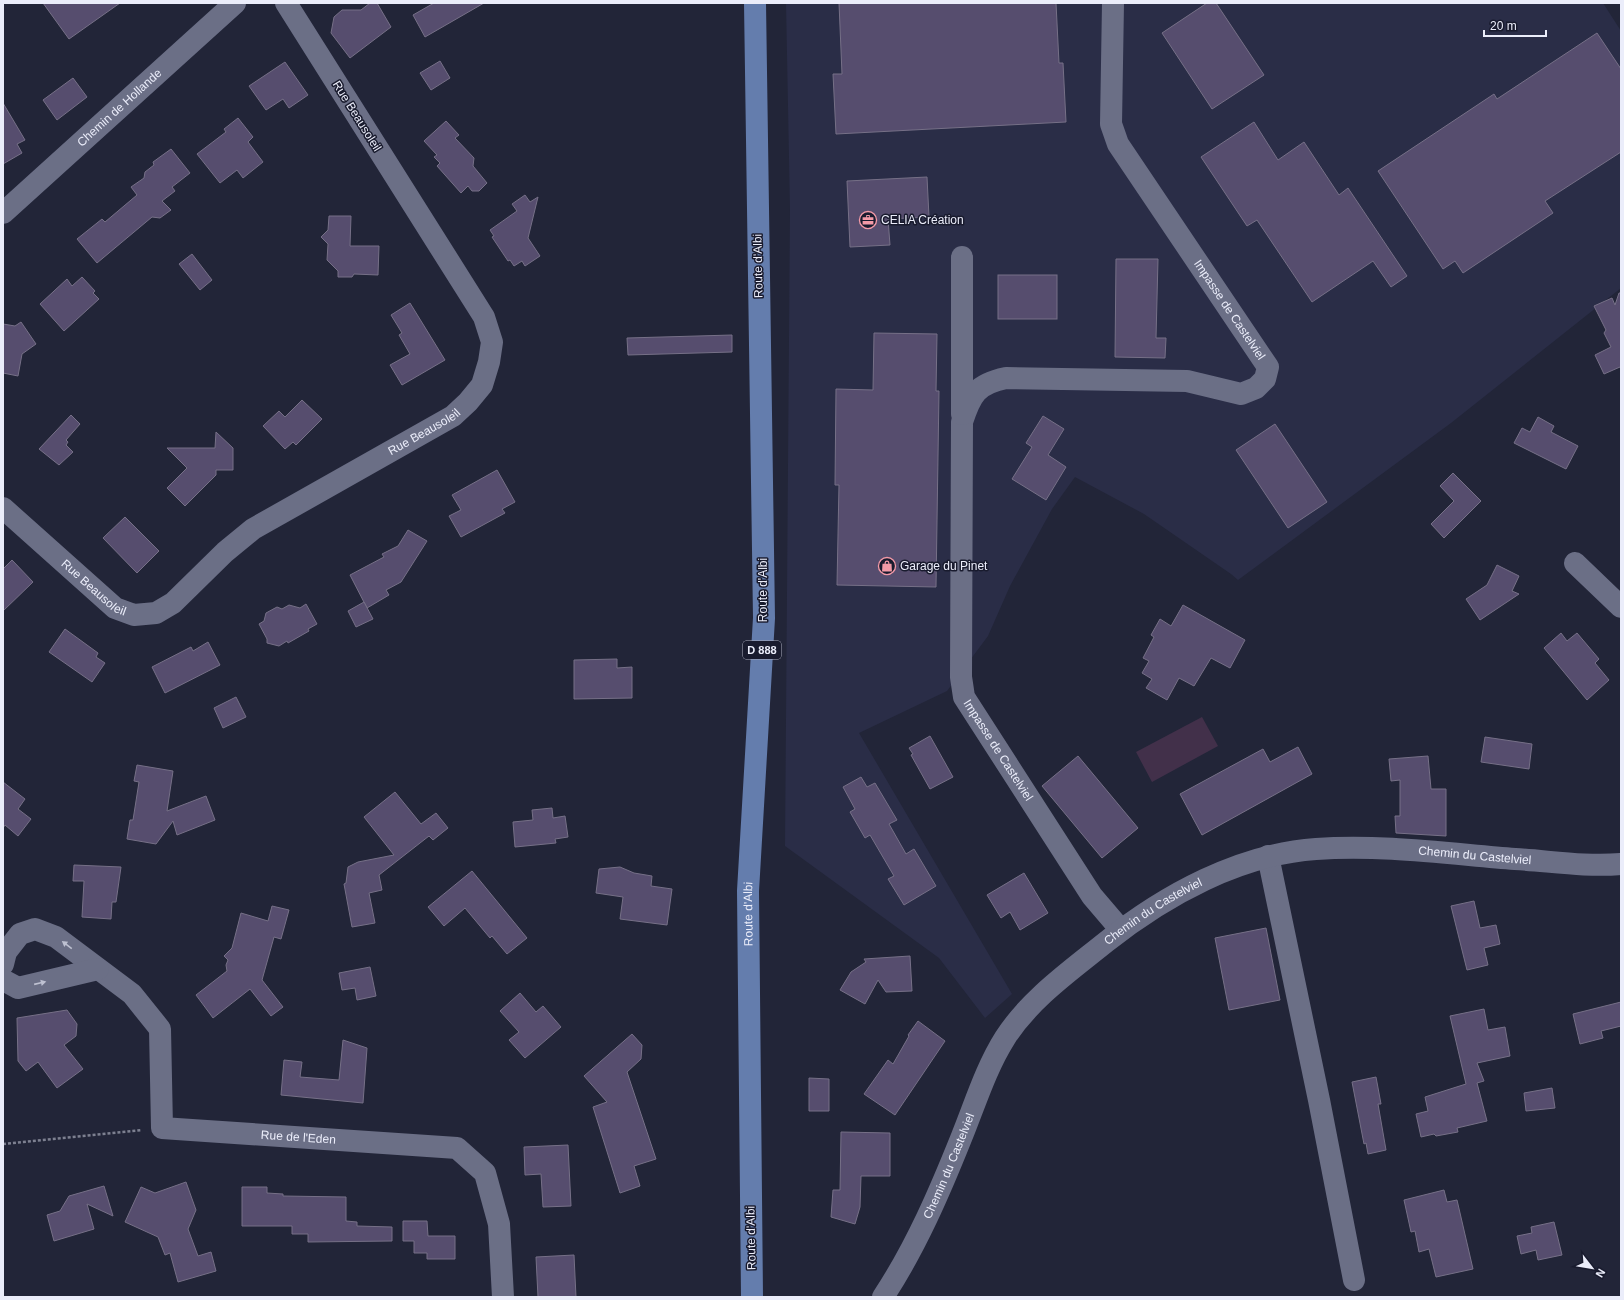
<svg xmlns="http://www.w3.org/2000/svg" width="1624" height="1300" viewBox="0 0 1624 1300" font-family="Helvetica,sans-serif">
	<rect width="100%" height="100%" fill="#222538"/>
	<path fill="#2a2d47" d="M 786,3 L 1603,3 L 1621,31 L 1621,288 L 1451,423 L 1238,580 L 1231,574 L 1144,514 L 1075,477 L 1052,509 L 1010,586 L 988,636 L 947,691 L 859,733 L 1012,994 L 985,1018 L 939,958 L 785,846 L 790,210 Z"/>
	<path fill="#42304a" d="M 1202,717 L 1218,746 L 1152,782 L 1136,752 Z"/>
	<g fill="#564d6e" stroke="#767087">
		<path d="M 43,3 L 120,3 L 69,39 Z"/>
		<path d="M 370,3 L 377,3 L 391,27 L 350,58 L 331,33 L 334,17 L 342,10 L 361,10 Z"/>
		<path d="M 434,3 L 484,3 L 425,37 L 413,15 Z"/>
		<path d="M 839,3 L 1056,3 L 1059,63 L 1063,63 L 1066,122 L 836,134 L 833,74 L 842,74 Z"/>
		<path d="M 1207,3 L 1216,3 L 1264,75 L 1212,109 L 1162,33 Z"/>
		<path d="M 1597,33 L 1621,69 L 1621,152 L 1545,201 L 1553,213 L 1463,273 L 1455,261 L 1443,269 L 1378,171 L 1494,94 L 1497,99 Z"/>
		<path d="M 440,61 L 450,78 L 431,90 L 420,73 Z"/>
		<path d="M 285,62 L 308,95 L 289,108 L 283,99 L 266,110 L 249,86 Z"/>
		<path d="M 73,78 L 87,97 L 57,120 L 43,100 Z"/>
		<path d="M 3,103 L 25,140 L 17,144 L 22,153 L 3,164 Z"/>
		<path d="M 238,118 L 253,137 L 248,142 L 263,162 L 243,178 L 237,170 L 220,183 L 197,154 L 226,132 L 224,129 Z"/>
		<path d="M 446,121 L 459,135 L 455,138 L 474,158 L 473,166 L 487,183 L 479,191 L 472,191 L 468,186 L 461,193 L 437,166 L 440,163 L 434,157 L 437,155 L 424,141 Z"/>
		<path d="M 1254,122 L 1278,160 L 1304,142 L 1339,195 L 1348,188 L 1407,276 L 1391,287 L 1373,261 L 1312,302 L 1257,220 L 1247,226 L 1201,157 Z"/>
		<path d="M 171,149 L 190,173 L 172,187 L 175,191 L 162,201 L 171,210 L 160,218 L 152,217 L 97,263 L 77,239 L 102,219 L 105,222 L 137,195 L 131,187 L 144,178 L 145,172 L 154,165 L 153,162 Z"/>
		<path d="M 927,177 L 929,217 L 888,219 L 890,245 L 850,247 L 847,181 Z"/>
		<path d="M 525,195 L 530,202 L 538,197 L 528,238 L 540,256 L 525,266 L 522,261 L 514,266 L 510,260 L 508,261 L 492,237 L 494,236 L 490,230 L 517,211 L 512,204 Z"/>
		<path d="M 329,216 L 351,216 L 350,246 L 379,246 L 378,275 L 354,274 L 352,277 L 338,277 L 338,271 L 327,260 L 328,244 L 321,237 L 328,230 Z"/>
		<path d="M 192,254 L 212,280 L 200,290 L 179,264 Z"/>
		<path d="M 1116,259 L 1158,259 L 1156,338 L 1166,338 L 1165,358 L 1115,357 Z"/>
		<rect x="998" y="275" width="59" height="44"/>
		<path d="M 82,277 L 95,291 L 93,293 L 99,299 L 64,331 L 40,304 L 67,279 L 72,286 Z"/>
		<path d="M 1619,293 L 1621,293 L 1621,369 L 1620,367 L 1604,374 L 1595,355 L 1611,347 L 1604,333 L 1606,330 L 1594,306 L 1612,298 L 1615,305 Z"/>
		<path d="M 410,303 L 445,360 L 402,385 L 390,365 L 410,354 L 399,335 L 402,333 L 391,315 Z"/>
		<path d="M 21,322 L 36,344 L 22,354 L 18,376 L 3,373 L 3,324 L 15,326 Z"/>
		<path d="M 874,333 L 937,334 L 936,391 L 939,391 L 936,587 L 837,585 L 839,485 L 835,485 L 836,389 L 873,390 Z"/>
		<path d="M 732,335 L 732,352 L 628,355 L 627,338 Z"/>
		<path d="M 302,400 L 322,419 L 296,445 L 293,442 L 285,449 L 263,426 L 279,411 L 285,417 Z"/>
		<path d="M 71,415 L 80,424 L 66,440 L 68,442 L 66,445 L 73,452 L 59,465 L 39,449 Z"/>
		<path d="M 1043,416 L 1064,429 L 1048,455 L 1066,467 L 1046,500 L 1012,479 L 1032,447 L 1026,443 Z"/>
		<path d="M 1538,417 L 1554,426 L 1551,432 L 1578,446 L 1566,469 L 1514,443 L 1522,428 L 1530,432 Z"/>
		<path d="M 1275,424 L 1327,502 L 1288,528 L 1236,450 Z"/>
		<path d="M 216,432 L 233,448 L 233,470 L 216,470 L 216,475 L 185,506 L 167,488 L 187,468 L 167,448 L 215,448 Z"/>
		<path d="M 497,470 L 515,502 L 502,509 L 505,513 L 461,537 L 449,516 L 461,510 L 452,495 Z"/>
		<path d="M 1453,473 L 1481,501 L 1444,538 L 1431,524 L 1454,501 L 1440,486 Z"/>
		<path d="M 125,517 L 159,551 L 137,573 L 103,538 Z"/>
		<path d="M 408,530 L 427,541 L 401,582 L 386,590 L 389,595 L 367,608 L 350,575 L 384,557 L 382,554 L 398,546 Z"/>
		<path d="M 12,560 L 33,582 L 3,611 L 3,569 Z"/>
		<path d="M 1497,565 L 1519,576 L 1512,591 L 1519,594 L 1480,620 L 1466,599 L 1487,585 Z"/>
		<path d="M 364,602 L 373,619 L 356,627 L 348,611 Z"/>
		<path d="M 306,604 L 317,624 L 308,629 L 309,631 L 288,643 L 287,641 L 279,646 L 267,643 L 267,639 L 259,624 L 264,621 L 266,613 L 277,607 L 282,609 L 289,605 L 300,608 Z"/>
		<path d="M 1183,605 L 1245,640 L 1230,668 L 1211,658 L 1194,686 L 1179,678 L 1167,700 L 1146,688 L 1152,679 L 1142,673 L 1149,661 L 1143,658 L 1154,637 L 1151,635 L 1160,619 L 1171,626 Z"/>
		<path d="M 65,629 L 98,653 L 96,657 L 105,663 L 92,682 L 49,652 Z"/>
		<path d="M 1561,633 L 1567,641 L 1577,633 L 1599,659 L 1595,663 L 1609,680 L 1587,700 L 1544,648 Z"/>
		<path d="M 208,642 L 220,665 L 165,693 L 152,667 L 191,647 L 193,651 Z"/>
		<path d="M 617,659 L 617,668 L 632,667 L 632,698 L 574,699 L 574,660 Z"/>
		<path d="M 236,697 L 246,717 L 223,728 L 214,708 Z"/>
		<path d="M 930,736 L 953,777 L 930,789 L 911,755 L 913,754 L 909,748 Z"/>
		<path d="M 1485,737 L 1532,744 L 1529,769 L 1481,762 Z"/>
		<path d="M 1298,747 L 1312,774 L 1202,835 L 1180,794 L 1263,749 L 1270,762 Z"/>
		<path d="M 1078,756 L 1138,828 L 1102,858 L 1042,786 Z"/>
		<path d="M 1428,756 L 1431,789 L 1446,789 L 1446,836 L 1396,833 L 1395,816 L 1400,816 L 1400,780 L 1391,781 L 1389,759 Z"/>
		<path d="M 137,765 L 173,771 L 167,811 L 206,796 L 215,820 L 177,835 L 173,821 L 156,844 L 127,839 L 130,820 L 133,820 L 139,782 L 134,781 Z"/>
		<path d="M 861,777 L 867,787 L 875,783 L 897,820 L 889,824 L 906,854 L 914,849 L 936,886 L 904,905 L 888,879 L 894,876 L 870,835 L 865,838 L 850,812 L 855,809 L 843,787 Z"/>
		<path d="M 3,782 L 25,799 L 18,809 L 31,819 L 18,836 L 5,825 L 3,828 Z"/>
		<path d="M 395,792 L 421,824 L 436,813 L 448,828 L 433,840 L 429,836 L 379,875 L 382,890 L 369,893 L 375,923 L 352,927 L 344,884 L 346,883 L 348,867 L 358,862 L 394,855 L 364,817 Z"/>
		<path d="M 552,808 L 553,818 L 565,816 L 568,837 L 555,839 L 556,843 L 515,847 L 513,822 L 533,820 L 532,810 Z"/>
		<path d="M 74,865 L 121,867 L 116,902 L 112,902 L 111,919 L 82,917 L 84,881 L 73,881 Z"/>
		<path d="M 620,867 L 634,873 L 652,876 L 651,886 L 672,889 L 667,925 L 620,919 L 623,897 L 596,893 L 599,869 Z"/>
		<path d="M 472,871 L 527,938 L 507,954 L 492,936 L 490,938 L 465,908 L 444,926 L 428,907 Z"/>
		<path d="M 1024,873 L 1048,913 L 1020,930 L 1010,912 L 1001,918 L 987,895 Z"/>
		<path d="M 1474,901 L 1480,928 L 1496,925 L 1500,944 L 1484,948 L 1488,965 L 1467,970 L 1451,906 Z"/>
		<path d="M 272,906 L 289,910 L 281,939 L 274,937 L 262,980 L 283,1007 L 271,1016 L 250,989 L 213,1018 L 196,995 L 227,971 L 226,965 L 228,960 L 224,956 L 232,948 L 241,913 L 268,921 Z"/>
		<path d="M 1266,928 L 1280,1000 L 1229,1010 L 1215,938 Z"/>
		<path d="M 910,956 L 912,991 L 886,992 L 878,980 L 865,1004 L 840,990 L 851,972 L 866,962 L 864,959 Z"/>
		<path d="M 370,967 L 376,996 L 357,1000 L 355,988 L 342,990 L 339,973 Z"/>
		<path d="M 520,993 L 536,1012 L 543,1006 L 561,1027 L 525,1058 L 509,1040 L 519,1032 L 500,1011 Z"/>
		<path d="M 1621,1002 L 1621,1026 L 1601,1031 L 1603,1038 L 1580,1044 L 1573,1014 Z"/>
		<path d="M 1484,1009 L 1488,1030 L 1505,1027 L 1510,1056 L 1477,1063 L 1484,1081 L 1477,1083 L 1487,1121 L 1457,1128 L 1458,1132 L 1436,1136 L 1434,1134 L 1421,1137 L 1416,1114 L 1428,1111 L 1425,1097 L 1466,1084 L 1450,1016 Z"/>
		<path d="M 67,1010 L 77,1024 L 76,1036 L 64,1045 L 83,1069 L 57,1088 L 38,1062 L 26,1071 L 18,1061 L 17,1018 Z"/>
		<path d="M 918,1021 L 945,1041 L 895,1115 L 864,1094 L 888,1060 L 893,1064 L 909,1036 L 908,1035 Z"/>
		<path d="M 632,1034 L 642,1045 L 641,1059 L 627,1072 L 656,1159 L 634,1166 L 640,1186 L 620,1193 L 593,1107 L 607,1102 L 584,1076 Z"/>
		<path d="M 343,1040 L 367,1048 L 363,1103 L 281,1095 L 284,1060 L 302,1062 L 300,1077 L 339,1080 Z"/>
		<path d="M 1376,1077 L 1381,1104 L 1378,1104 L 1386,1150 L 1368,1154 L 1366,1143 L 1364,1144 L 1352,1082 Z"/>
		<path d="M 809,1078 L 829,1079 L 829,1111 L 809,1111 Z"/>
		<path d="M 1552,1088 L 1555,1108 L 1526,1111 L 1524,1093 Z"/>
		<path d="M 841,1132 L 890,1133 L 890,1176 L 861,1176 L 860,1207 L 855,1224 L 831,1217 L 833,1190 L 840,1190 Z"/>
		<path d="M 568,1145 L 571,1206 L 543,1207 L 541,1174 L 525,1175 L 524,1147 Z"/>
		<path d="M 186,1182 L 196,1210 L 188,1229 L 198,1256 L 211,1252 L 216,1271 L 178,1282 L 170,1253 L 165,1255 L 158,1237 L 125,1222 L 141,1187 L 155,1193 Z"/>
		<path d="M 104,1186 L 113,1216 L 87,1204 L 94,1229 L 54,1241 L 47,1215 L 60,1211 L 69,1196 Z"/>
		<path d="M 242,1187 L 267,1187 L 267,1193 L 283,1194 L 283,1196 L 346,1197 L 346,1221 L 357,1222 L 357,1226 L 392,1227 L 392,1241 L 308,1242 L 308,1234 L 292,1234 L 292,1226 L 242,1226 Z"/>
		<path d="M 1444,1190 L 1447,1202 L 1457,1200 L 1473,1269 L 1436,1277 L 1429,1249 L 1419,1252 L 1415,1231 L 1411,1232 L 1404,1200 Z"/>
		<path d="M 403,1221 L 427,1221 L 428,1236 L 455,1236 L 455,1259 L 427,1259 L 427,1253 L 414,1253 L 414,1241 L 403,1241 Z"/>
		<path d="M 1554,1222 L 1562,1255 L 1538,1260 L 1536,1250 L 1521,1254 L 1517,1236 L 1532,1233 L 1531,1227 Z"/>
		<path d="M 574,1255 L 576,1297 L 538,1297 L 536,1257 Z"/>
	</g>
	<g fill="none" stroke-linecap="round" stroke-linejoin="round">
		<path stroke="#7d8090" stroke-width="2.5" stroke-dasharray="3 2" stroke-linecap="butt" d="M 3,1144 L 142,1130"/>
		<g stroke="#6b6f86" stroke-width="22">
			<path id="s1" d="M 1113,3 L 1111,124 L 1118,144 L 1268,367 L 1265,379 L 1256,388 L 1241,394 L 1187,381 L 1006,378 C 977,384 971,394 962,422 L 961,677 L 964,697 L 1092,896 L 1121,930"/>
			<path id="s2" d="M 3,213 L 235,3"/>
			<path d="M 962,257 L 962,414"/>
			<path id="s3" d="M 3,508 L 115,608 L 134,615 L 156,613 L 173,603 L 225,552 L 253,529 L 453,416 L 468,402 L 482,385 L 489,362 L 492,342 L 484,317 L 286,3"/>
			<path d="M 1575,563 L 1621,607"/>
			<path d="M 1268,856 L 1319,1100 L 1354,1280"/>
			<path id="s4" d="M 3,964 L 6,952 L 20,934 L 35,929 L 56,937 L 132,994 L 160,1029 L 162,1128 L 457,1148 L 485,1173 L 499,1224 L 503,1297"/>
			<path d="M 3,980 L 18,988 L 98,969"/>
			<path id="s5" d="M 883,1297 C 916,1247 940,1191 962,1136 C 975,1104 986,1068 1005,1038 C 1030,999 1070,971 1106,942 C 1165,895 1240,854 1316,849 C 1380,844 1451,854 1515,859 C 1550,861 1585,867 1621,864"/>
		</g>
		<path stroke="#647dad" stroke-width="22" id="s6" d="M 752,1297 L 748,891 L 764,618 L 755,3"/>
	</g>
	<defs><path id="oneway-solid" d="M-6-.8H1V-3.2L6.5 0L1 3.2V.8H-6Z"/></defs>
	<g fill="#bec1d1">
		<use href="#oneway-solid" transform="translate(67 945) rotate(-143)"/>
		<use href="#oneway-solid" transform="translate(40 983) rotate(-13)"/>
	</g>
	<defs>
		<g id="office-ring" transform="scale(0.9)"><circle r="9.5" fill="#191b2e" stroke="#f39aa7" stroke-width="1.5"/><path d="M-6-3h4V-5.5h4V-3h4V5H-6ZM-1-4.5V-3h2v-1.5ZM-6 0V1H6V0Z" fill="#f39aa7"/></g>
		<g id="shop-ring" transform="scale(0.9)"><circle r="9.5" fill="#191b2e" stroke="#f39aa7" stroke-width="1.5"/><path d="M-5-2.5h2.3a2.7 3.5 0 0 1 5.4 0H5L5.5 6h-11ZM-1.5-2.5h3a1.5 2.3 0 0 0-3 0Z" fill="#f39aa7"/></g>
	</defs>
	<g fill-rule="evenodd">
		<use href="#office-ring" x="868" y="220"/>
		<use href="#shop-ring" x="887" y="566"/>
	</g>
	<g text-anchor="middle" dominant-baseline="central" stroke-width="3" stroke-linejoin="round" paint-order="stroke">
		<rect fill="#191b2e" stroke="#acaebd" stroke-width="1" x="743" y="641" width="38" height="18" rx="3"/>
		<g font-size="11" font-weight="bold" fill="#ebedfa">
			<text x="762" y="650">D 888</text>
		</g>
		<g font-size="12" fill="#ebedfa" stroke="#191b2e">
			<text stroke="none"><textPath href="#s2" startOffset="157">Chemin de Hollande</textPath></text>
			<text transform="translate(357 116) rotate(58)">Rue Beausoleil</text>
			<text transform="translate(758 266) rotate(-91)">Route d'Albi</text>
			<text stroke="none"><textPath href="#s1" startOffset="342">Impasse de Castelviel</textPath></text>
			<text stroke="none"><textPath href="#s3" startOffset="518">Rue Beausoleil</textPath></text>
			<text stroke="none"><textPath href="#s3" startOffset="121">Rue Beausoleil</textPath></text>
			<text transform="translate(763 590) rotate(-90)">Route d'Albi</text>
			<text stroke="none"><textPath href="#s1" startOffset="1094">Impasse de Castelviel</textPath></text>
			<text stroke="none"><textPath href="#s5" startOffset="819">Chemin du Castelviel</textPath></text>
			<text stroke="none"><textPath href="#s5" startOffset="483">Chemin du Castelviel</textPath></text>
			<text stroke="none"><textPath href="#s6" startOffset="383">Route d'Albi</textPath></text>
			<text stroke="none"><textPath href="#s4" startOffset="449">Rue de l'Eden</textPath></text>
			<text stroke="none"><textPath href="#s5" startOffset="147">Chemin du Castelviel</textPath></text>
			<text transform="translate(751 1238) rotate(-91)">Route d'Albi</text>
		</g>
		<g font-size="12" fill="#ebedfa" stroke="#191b2e" text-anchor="start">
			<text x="881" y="220">CELIA Création</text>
			<text x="900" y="566">Garage du Pinet</text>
		</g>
	</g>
	<rect width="1624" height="1300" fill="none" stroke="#ebedfa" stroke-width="8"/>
	<g transform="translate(1592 1268) rotate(121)" stroke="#191b2e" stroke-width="3" paint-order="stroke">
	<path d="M0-3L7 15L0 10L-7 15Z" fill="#ebedfa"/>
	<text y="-6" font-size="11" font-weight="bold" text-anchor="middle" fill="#ebedfa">N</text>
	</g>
	<path d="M1484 30v6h62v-6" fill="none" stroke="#ebedfa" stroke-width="2"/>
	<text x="1490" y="30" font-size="12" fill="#ebedfa" stroke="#191b2e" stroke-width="3" paint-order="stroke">20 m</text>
</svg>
